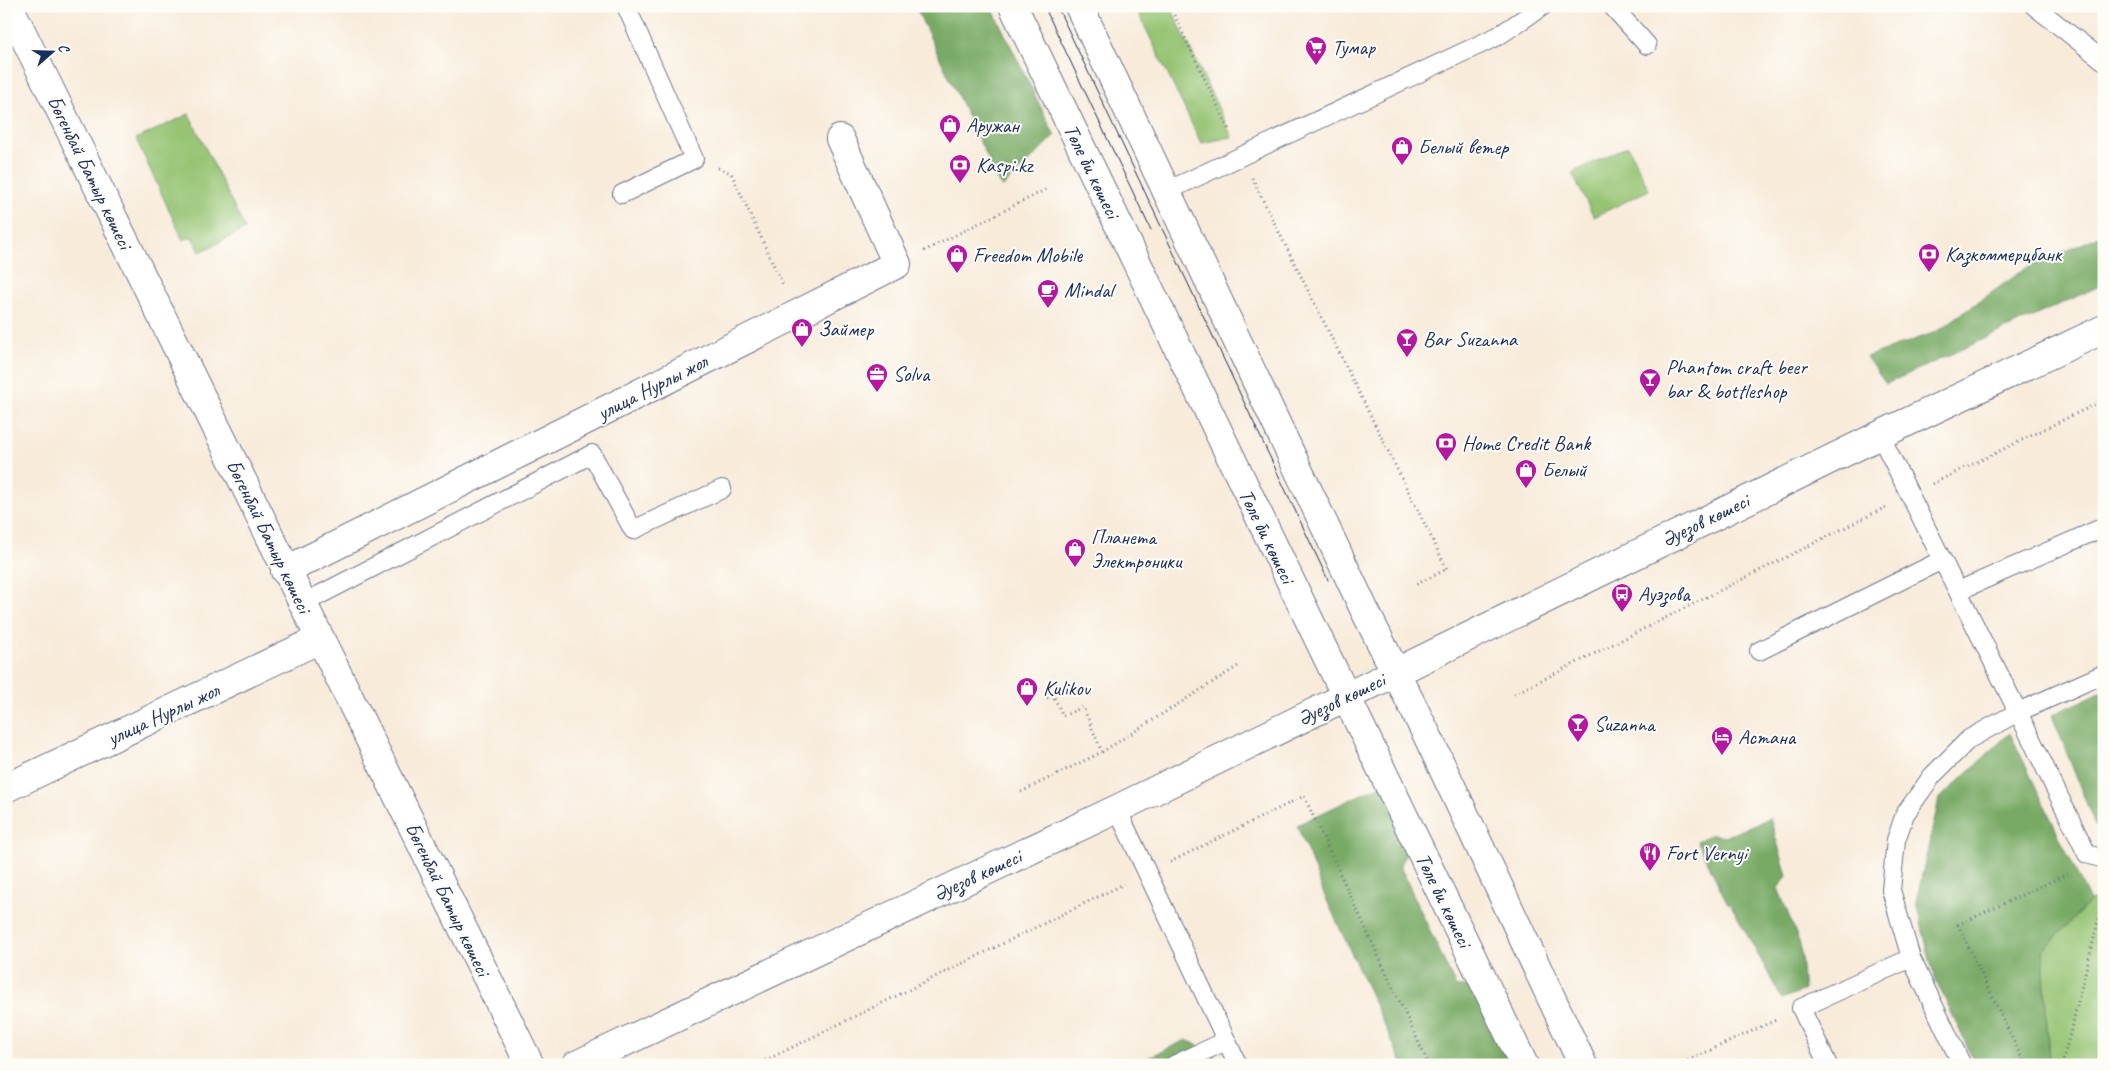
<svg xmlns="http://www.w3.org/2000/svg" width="2110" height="1071" viewBox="0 0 2110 1071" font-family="Caveat,sans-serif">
	<rect width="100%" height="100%" fill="#fdfcf7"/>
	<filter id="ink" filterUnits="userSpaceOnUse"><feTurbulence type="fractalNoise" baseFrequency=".02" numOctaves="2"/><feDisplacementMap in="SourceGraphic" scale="10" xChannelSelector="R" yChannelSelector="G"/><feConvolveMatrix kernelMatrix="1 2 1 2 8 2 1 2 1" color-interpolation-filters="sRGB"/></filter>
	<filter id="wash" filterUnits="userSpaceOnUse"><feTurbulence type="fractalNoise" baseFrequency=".0096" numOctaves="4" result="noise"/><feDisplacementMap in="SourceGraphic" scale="20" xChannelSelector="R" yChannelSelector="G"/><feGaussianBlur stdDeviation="1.12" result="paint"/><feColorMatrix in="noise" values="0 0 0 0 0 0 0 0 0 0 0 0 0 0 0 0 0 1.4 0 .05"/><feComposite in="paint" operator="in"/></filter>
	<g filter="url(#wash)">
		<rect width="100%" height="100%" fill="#f8ebda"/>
		<g fill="#96c473" stroke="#587a68">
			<path d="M 1135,6 L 1170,6 L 1232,137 L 1201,143 Z"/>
			<path d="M 189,114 L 245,229 L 200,252 L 192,237 L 183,240 L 136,139 Z"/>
			<path d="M 1628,146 L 1649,190 L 1594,217 L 1572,173 Z"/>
			<path d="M 2104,896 L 2104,1065 L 2049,1065 L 2043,951 L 2090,901 Z"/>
		</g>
		<g fill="#78aa65" stroke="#4a6c62">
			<path d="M 915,6 L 991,6 L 1055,136 L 1002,188 Z"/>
			<path d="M 2104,234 L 2104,284 L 1886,384 L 1866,357 L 1936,332 L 2025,269 Z"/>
			<path d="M 2104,691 L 2104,834 L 2095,825 L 2052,715 Z"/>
			<path d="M 2010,733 L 2090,901 L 2043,951 L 2049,1065 L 1976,1065 L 1934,976 L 1916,902 L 1939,799 Z"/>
			<path d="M 1387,782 L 1414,837 L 1400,866 L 1456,987 L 1485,985 L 1524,1065 L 1403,1065 L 1324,894 L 1297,825 Z"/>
			<path d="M 1770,818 L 1787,876 L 1778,888 L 1800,944 L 1804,990 L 1782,999 L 1731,905 L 1727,902 L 1697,841 L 1713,834 L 1725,837 Z"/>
			<path d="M 1186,1040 L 1212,1051 L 1219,1065 L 1132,1065 Z"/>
		</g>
	</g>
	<g filter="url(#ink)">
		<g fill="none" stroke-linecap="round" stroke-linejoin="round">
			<g stroke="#687189" stroke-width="20">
				<g id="lane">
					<path d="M 1612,6 L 1647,45"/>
					<path d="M 2034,6 L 2104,61"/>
					<path d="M 1167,191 L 1498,36 L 1543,6"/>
					<path d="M 622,194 L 694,159 L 626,6"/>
					<path d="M 1880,435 L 2018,712 L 2104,674"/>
					<path d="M 1958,591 L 2104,527"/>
					<path d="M 302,604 L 592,454 L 633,530 L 722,489"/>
					<path d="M 1759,651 L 1942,560"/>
					<path d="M 1117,809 L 1238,1065"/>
					<path d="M 1174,1065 L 1226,1041"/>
					<path d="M 1828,1065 L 1801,1008 L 1911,958"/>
					<path d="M 1962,1065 L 1911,958 L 1891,890 L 1896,840 L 1905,814 L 1932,776 L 1969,739 L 2018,712 L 2087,854 L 2104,859"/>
				</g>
			</g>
			<g stroke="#687189" stroke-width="30">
				<g id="street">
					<path d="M 9,6 L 530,1065"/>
					<path d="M 285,571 L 897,264 L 840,139"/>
					<path d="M 6,788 L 320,639"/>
				</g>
			</g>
			<g stroke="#687189" stroke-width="30">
				<g id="secondary">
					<path d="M 1013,6 L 1524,1065"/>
					<path d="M 1079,6 L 1364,609 L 1427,735 L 1583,1065"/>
					<path d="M 576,1065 L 1117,809 L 1880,435 L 2104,329"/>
				</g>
			</g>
			<g stroke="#687189" stroke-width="3" stroke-dasharray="1 4" stroke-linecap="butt">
				<path d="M 1170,6 L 1230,132"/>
				<path d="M 718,168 L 731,173 L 784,287"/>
				<path d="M 1252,178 L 1447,569 L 1413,586"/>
				<path d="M 924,251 L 1049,188"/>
				<path d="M 1932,484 L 2104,400"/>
				<path d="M 1514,694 L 1886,507"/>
				<path d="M 1047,698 L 1053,695 L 1063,716 L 1083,707 L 1102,752"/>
				<path d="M 1021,792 L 1102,752 L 1240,665"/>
				<path d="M 1170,862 L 1304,796 L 1429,1065"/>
				<path d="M 756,1065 L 1124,884"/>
				<path d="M 1688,1065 L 1687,1061 L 1778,1019"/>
				<path d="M 2025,1065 L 1958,925 L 2071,872"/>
				<path d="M 2062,1065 L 2104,898"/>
			</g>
			<use href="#lane" stroke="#fff" stroke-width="18"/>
			<use href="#street" stroke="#fff" stroke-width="28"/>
			<use href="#secondary" stroke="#fff" stroke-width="28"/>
			<g stroke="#1b2f5e" stroke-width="1">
				<path d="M 1044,6 L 1151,230"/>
				<path d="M 1057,6 L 1328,580"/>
			</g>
		</g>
	</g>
	<defs>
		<g id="supermarket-pin" transform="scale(1.125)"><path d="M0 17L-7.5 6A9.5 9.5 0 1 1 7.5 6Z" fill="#b5179e" stroke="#fdfcf7"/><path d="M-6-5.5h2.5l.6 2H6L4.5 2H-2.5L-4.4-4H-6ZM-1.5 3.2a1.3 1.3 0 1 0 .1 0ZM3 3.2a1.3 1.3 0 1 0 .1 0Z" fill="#fff"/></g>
		<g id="shop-pin" transform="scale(1.125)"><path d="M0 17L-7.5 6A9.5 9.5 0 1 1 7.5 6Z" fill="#b5179e" stroke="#fdfcf7"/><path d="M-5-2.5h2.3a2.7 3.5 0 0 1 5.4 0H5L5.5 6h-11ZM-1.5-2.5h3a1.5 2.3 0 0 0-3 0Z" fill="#fff"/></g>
		<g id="bank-pin" transform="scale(1.125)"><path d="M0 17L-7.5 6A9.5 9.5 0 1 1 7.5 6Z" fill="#b5179e" stroke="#fdfcf7"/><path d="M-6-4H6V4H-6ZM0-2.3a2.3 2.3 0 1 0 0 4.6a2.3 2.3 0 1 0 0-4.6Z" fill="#fff"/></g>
		<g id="cafe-pin" transform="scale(1.125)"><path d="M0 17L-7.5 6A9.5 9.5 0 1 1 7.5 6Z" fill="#b5179e" stroke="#fdfcf7"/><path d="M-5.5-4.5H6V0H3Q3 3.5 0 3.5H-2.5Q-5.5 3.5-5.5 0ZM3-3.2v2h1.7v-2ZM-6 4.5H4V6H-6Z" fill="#fff"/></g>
		<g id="bar-pin" transform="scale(1.125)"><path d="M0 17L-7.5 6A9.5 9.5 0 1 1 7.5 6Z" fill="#b5179e" stroke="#fdfcf7"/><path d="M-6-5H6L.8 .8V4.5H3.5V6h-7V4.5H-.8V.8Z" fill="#fff"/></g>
		<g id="office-pin" transform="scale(1.125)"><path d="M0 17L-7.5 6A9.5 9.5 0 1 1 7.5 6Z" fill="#b5179e" stroke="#fdfcf7"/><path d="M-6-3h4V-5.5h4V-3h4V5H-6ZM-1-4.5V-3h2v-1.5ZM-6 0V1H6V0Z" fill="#fff"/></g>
		<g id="bus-pin" transform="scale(1.125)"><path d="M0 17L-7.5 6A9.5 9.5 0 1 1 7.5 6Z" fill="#b5179e" stroke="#fdfcf7"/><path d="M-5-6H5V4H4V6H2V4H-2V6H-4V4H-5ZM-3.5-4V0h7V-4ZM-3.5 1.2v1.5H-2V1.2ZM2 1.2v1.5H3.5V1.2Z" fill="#fff"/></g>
		<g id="hotel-pin" transform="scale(1.125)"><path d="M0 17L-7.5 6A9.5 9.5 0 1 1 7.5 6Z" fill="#b5179e" stroke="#fdfcf7"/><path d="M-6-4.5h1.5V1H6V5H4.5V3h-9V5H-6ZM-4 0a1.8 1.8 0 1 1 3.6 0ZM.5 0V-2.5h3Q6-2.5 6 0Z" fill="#fff"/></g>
		<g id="restaurant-pin" transform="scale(1.125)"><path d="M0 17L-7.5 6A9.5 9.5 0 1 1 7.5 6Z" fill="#b5179e" stroke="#fdfcf7"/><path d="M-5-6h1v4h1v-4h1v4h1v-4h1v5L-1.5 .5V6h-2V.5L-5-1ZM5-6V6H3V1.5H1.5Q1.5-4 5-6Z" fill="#fff"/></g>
	</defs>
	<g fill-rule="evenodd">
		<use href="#supermarket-pin" x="1316" y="47"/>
		<use href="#shop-pin" x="950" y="125"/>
		<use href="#shop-pin" x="1402" y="147"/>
		<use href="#bank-pin" x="960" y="165"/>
		<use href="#bank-pin" x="1929" y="254"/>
		<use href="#shop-pin" x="957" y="255"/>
		<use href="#cafe-pin" x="1048" y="290"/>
		<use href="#shop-pin" x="802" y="329"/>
		<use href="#bar-pin" x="1407" y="339"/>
		<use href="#office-pin" x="877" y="374"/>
		<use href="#bar-pin" x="1650" y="379"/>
		<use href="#bank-pin" x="1446" y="443"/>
		<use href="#shop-pin" x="1526" y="470"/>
		<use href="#shop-pin" x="1075" y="549"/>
		<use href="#bus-pin" x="1622" y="594"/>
		<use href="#shop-pin" x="1027" y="688"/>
		<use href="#bar-pin" x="1578" y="724"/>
		<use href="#hotel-pin" x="1722" y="737"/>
		<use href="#restaurant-pin" x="1650" y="853"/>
	</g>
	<g text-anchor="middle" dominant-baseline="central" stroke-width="4" stroke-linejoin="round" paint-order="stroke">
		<g font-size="21" fill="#1b2f5e" stroke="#fdfcf7" text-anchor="start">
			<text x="1332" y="47">Тумар</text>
			<text x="966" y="125">Аружан</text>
			<text x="1418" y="147">Белый ветер</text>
			<text x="976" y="165">Kaspi.kz</text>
			<text x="1945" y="254">Казкоммерцбанк</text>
			<text x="973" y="255">Freedom Mobile</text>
			<text x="1064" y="290">Mindal</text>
			<text x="818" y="329">Займер</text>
			<text x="1423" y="339">Bar Suzanna</text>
			<text x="1666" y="367">Phantom craft beer<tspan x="1666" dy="24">bar &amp; bottleshop</tspan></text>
			<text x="893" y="374">Solva</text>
			<text x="1462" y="443">Home Credit Bank</text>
			<text x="1542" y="470">Белый</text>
			<text x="1091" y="537">Планета<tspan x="1091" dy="24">Электроники</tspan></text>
			<text x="1638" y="594">Ауэзова</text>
			<text x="1043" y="688">Kulikov</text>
			<text x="1594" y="724">Suzanna</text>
			<text x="1738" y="737">Астана</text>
			<text x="1666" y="853">Fort Vernyi</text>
		</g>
		<g font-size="21" fill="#1b2f5e" stroke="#fdfcf7">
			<text transform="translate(1092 171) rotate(64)">Төле би көшесі</text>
			<text transform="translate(90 172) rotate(64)">Бөгенбай Батыр көшесі</text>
			<text transform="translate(652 387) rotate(-27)">улица Нурлы жол</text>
			<text transform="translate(1705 520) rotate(-26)">Әуезов көшесі</text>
			<text transform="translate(269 536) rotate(64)">Бөгенбай Батыр көшесі</text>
			<text transform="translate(1267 536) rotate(64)">Төле би көшесі</text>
			<text transform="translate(1341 699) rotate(-26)">Әуезов көшесі</text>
			<text transform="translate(163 714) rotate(-25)">улица Нурлы жол</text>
			<text transform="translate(977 875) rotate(-25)">Әуезов көшесі</text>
			<text transform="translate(448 899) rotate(64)">Бөгенбай Батыр көшесі</text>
			<text transform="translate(1444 900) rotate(64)">Төле би көшесі</text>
		</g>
	</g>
	<rect width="2110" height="1071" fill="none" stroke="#fdfcf7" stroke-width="25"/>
	<g transform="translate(52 52) rotate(70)" stroke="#fdfcf7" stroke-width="4" paint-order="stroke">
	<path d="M0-4L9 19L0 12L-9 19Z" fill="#1b2f5e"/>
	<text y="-8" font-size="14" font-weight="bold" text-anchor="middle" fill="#1b2f5e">С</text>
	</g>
</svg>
